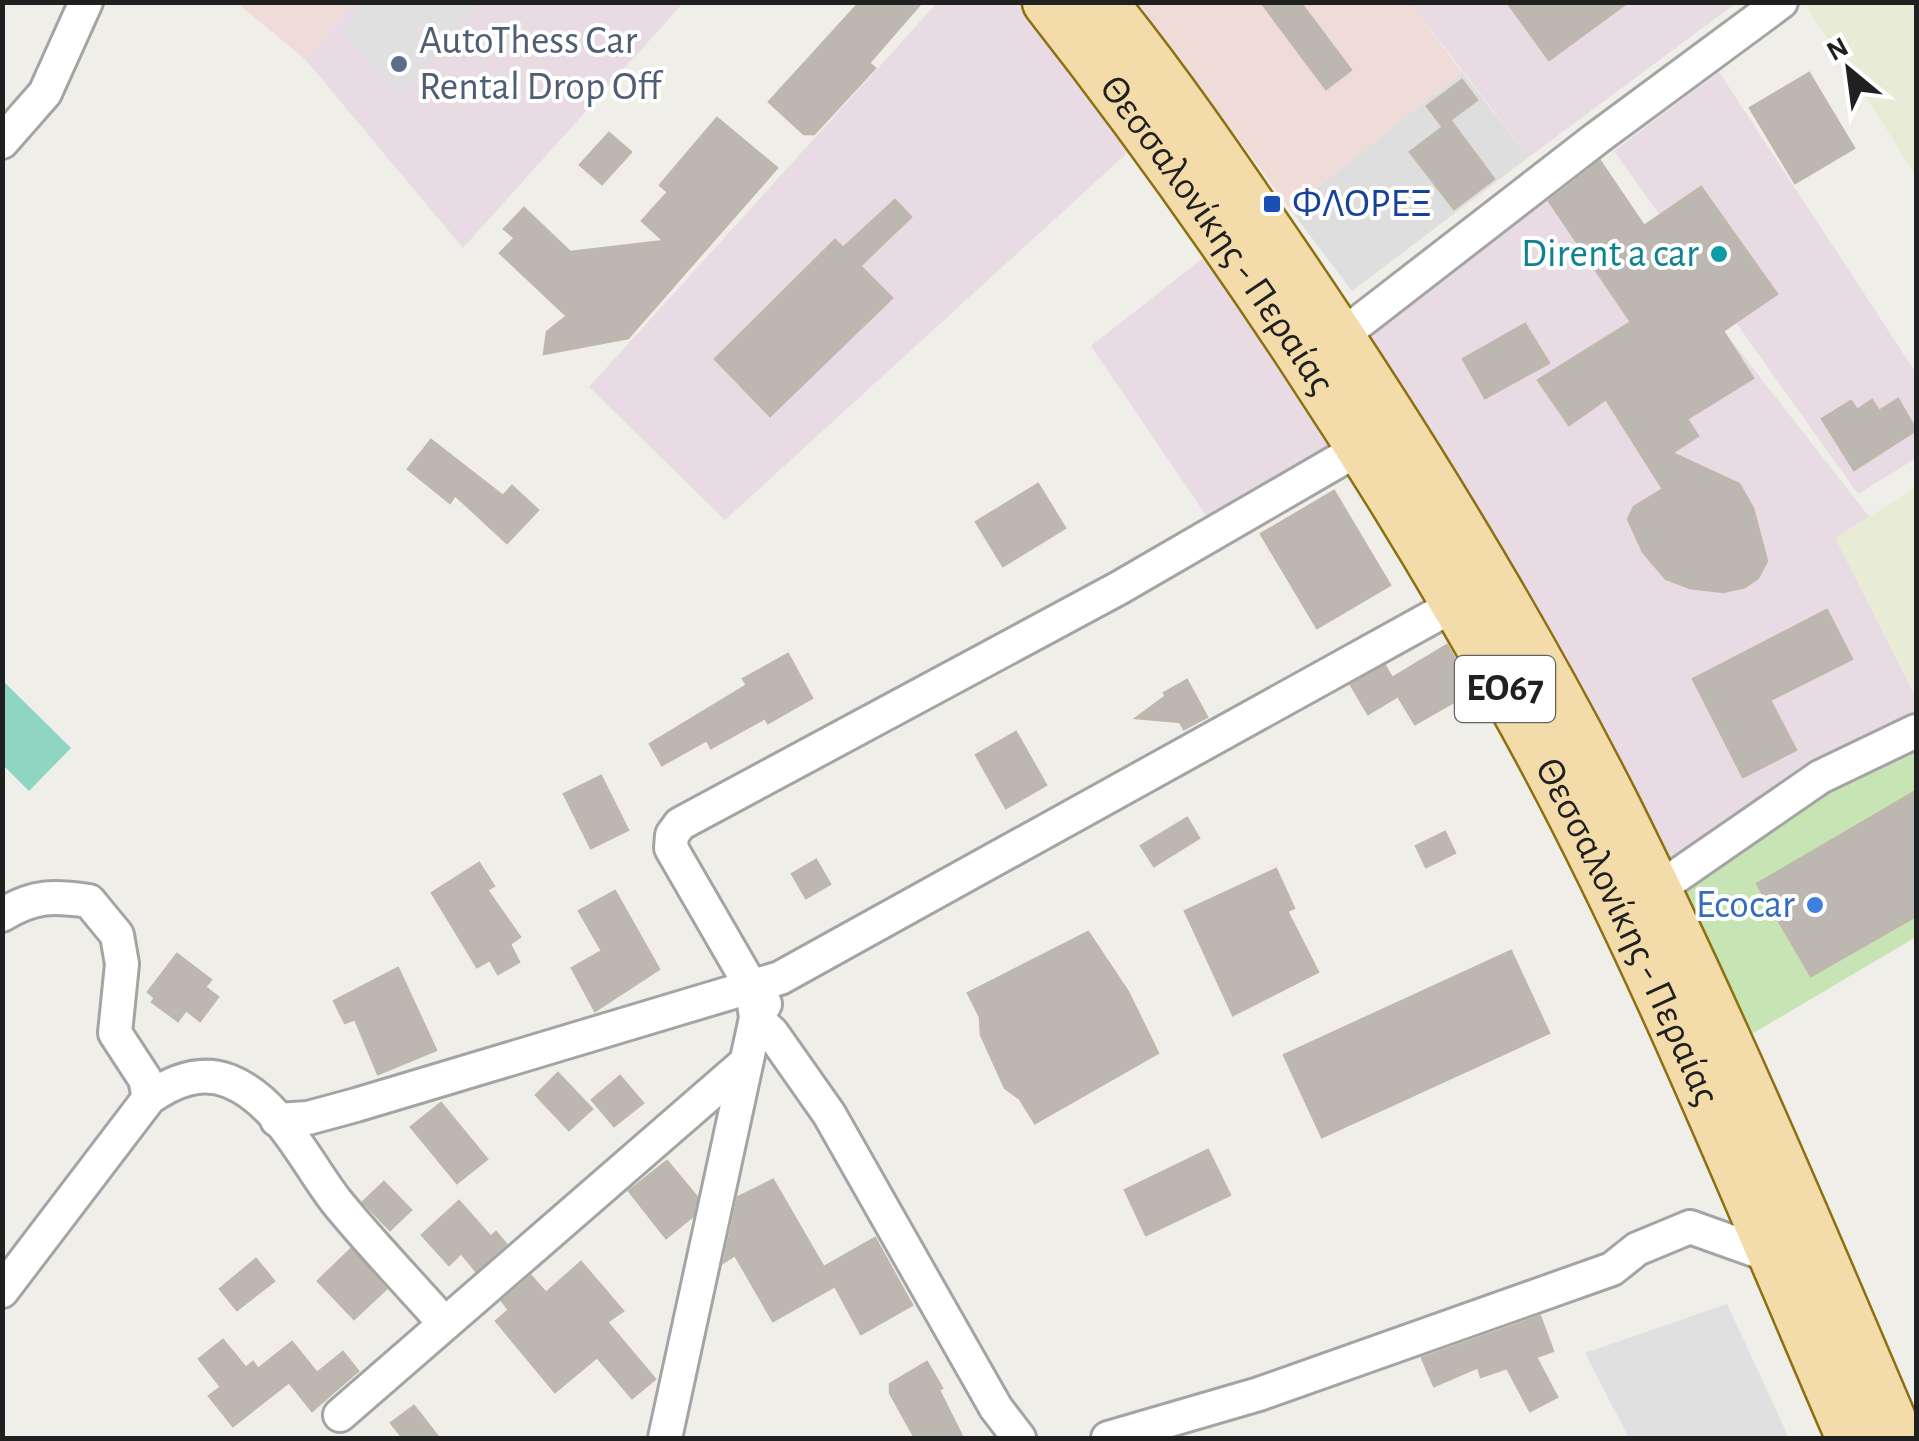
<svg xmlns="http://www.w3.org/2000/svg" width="1919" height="1441" viewBox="0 0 1919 1441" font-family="'Alegreya Sans',sans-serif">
	<rect width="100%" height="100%" fill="#f0eee8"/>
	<path fill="#dedede" d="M 1462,72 L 1529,157 L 1352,291 L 1290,209 Z"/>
	<g fill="#efdcd9">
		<path d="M 237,3 L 354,3 L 305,59 Z"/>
		<path d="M 1138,3 L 1410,3 L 1462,72 L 1290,209 Z"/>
	</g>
	<g fill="#e8dbe4">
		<path d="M 354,3 L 683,3 L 463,248 L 305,59 Z"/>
		<path d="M 937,3 L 1033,3 L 1137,144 L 725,520 L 589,387 Z"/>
		<path d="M 1410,3 L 1736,3 L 1529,157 Z"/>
		<path d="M 1719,72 L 1916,373 L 1916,458 L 1858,494 L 1614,151 Z"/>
		<path d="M 1594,165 L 1871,519 L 1836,539 L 1916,698 L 1916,723 L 1667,862 L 1505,555 L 1369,334 Z"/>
		<path d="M 1212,251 L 1350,452 L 1216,530 L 1091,346 Z"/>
	</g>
	<g fill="#e8ecd6">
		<path d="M 1809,2 L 1916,3 L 1916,175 L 1806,5 Z"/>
		<path d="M 1916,487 L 1916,698 L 1835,538 Z"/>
	</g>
	<path fill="#c7e4b4" d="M 1916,747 L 1916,937 L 1745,1038 L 1683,891 L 1825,791 Z"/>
	<path fill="#8fd6c2" d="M 2,680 L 71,748 L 29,791 L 3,765 Z"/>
	<g fill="#e0e0e0">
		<path d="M 366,2 L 478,2 L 478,3 L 401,94 L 343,33 Z"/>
		<path d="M 1727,1304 L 1789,1438 L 1629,1438 L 1585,1353 Z"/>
	</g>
	<g fill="#bdb7b1" stroke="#c0b7ac" stroke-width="2.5">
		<path d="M 860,2 L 922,2 L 869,63 L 875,68 L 814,134 L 804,134 L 769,102 Z"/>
		<path d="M 1261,2 L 1300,2 L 1351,70 L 1326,89 Z"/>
		<path d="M 1507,2 L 1628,2 L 1549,60 Z"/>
		<path d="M 1809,73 L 1854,148 L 1795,183 L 1750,108 Z"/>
		<path d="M 1462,80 L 1477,100 L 1442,126 L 1427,106 Z"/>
		<path d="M 717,118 L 777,168 L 628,338 L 544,354 L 547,332 L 567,316 L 500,253 L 515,238 L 504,229 L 524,208 L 570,252 L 664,241 L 642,221 L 668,192 L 660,185 Z"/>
		<path d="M 1451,121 L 1494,179 L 1454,209 L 1410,152 Z"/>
		<path d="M 609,133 L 631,152 L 602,184 L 580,165 Z"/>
		<path d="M 1600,161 L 1644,226 L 1701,187 L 1777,294 L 1723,331 L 1753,378 L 1687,419 L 1698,436 L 1672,453 L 1739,484 L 1753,508 L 1767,561 L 1758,578 L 1745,587 L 1723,592 L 1690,588 L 1666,579 L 1643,552 L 1628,519 L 1634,507 L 1663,489 L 1606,399 L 1569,425 L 1538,380 L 1631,322 L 1549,201 Z"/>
		<path d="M 895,200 L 911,217 L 860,266 L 892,298 L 770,416 L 715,359 L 835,240 L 843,248 Z"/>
		<path d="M 1525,324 L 1549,363 L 1485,398 L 1463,359 Z"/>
		<path d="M 1898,399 L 1916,430 L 1854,470 L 1822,419 L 1851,401 L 1857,410 L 1872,400 L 1879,411 Z"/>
		<path d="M 431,440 L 503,496 L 512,486 L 538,510 L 507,543 L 455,495 L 450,503 L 408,469 Z"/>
		<path d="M 1038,484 L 1065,528 L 1003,566 L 976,522 Z"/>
		<path d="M 1334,491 L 1390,585 L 1317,628 L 1261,534 Z"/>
		<path d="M 1827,610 L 1852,659 L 1770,700 L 1796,750 L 1743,777 L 1693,679 Z"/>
		<path d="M 1447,645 L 1473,691 L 1415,724 L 1398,696 L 1368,714 L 1351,685 L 1385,666 L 1392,678 Z"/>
		<path d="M 788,654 L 812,698 L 768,723 L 765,718 L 711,748 L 707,740 L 662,765 L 650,744 L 747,685 L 743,679 Z"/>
		<path d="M 1187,680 L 1207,717 L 1184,729 L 1180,722 L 1136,718 L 1166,696 L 1164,693 Z"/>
		<path d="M 1016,732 L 1046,785 L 1006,808 L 976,755 Z"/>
		<path d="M 601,776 L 628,830 L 591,848 L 564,794 Z"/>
		<path d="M 1916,791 L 1916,916 L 1811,976 L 1757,884 Z"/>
		<path d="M 1187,818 L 1199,838 L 1154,866 L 1141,846 Z"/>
		<path d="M 1445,832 L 1455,853 L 1426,867 L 1416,846 Z"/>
		<path d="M 816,860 L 830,884 L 806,898 L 792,874 Z"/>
		<path d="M 479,863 L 494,886 L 487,890 L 520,937 L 510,944 L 519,962 L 498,974 L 490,960 L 477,967 L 432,893 Z"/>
		<path d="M 1276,869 L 1294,908 L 1287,911 L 1318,972 L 1233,1015 L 1185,911 Z"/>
		<path d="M 615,891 L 659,969 L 595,1011 L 572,968 L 602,951 L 579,911 Z"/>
		<path d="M 1088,932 L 1128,992 L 1158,1053 L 1035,1123 L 1020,1099 L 1005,1088 L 981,1035 L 980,1017 L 968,993 Z"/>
		<path d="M 1511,951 L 1549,1033 L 1322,1137 L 1284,1055 Z"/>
		<path d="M 177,954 L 211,980 L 205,987 L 218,997 L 200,1021 L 186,1010 L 178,1021 L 152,1002 L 155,998 L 148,992 Z"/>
		<path d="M 398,968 L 436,1050 L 378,1074 L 355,1019 L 345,1023 L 334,1001 Z"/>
		<path d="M 558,1073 L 592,1109 L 569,1130 L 536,1095 Z"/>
		<path d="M 620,1076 L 643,1103 L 614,1126 L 592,1100 Z"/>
		<path d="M 441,1103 L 487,1159 L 457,1183 L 411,1127 Z"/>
		<path d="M 1208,1150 L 1230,1195 L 1146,1235 L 1125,1190 Z"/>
		<path d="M 667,1161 L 697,1197 L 693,1216 L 666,1238 L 629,1191 Z"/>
		<path d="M 773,1180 L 834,1285 L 824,1267 L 875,1238 L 912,1305 L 861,1334 L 835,1286 L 773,1321 L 735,1255 L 724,1262 L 738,1197 Z"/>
		<path d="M 384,1182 L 411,1210 L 390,1230 L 363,1202 Z"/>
		<path d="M 459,1201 L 491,1237 L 496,1232 L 506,1244 L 476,1271 L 461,1253 L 449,1265 L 422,1235 Z"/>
		<path d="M 351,1249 L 386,1289 L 354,1319 L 318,1281 Z"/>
		<path d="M 256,1259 L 274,1281 L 237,1310 L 220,1289 Z"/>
		<path d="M 581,1262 L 623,1311 L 607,1322 L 655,1379 L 632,1398 L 597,1357 L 555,1392 L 496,1321 L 509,1310 L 502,1301 L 531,1276 L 546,1293 Z"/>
		<path d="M 1540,1316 L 1553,1351 L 1536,1357 L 1557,1397 L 1530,1411 L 1507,1368 L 1481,1377 L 1478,1367 L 1434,1386 L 1422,1358 Z"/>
		<path d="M 223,1340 L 246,1368 L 253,1362 L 258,1369 L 292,1342 L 317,1373 L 343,1352 L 358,1371 L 312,1411 L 289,1382 L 233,1426 L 209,1396 L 221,1387 L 199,1359 Z"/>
		<path d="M 927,1362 L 942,1388 L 939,1390 L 963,1438 L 915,1438 L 890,1393 L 890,1384 Z"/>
		<path d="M 414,1406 L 439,1438 L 403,1438 L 391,1423 Z"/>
	</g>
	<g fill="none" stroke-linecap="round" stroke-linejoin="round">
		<g stroke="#a4a4a4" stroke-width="38">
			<g id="minor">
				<path d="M 2,142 L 45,93 L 86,2"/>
				<path d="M 1340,337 L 1597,138 L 1781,2"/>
				<path d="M 1655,891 L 1820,777 L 1916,731"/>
				<path d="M 2,915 C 34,895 54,896 89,901 L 117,935 L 122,964 L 115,1033 L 145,1079 L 149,1098"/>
				<path d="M 765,1004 L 756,1018 L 772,1033 L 829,1114 L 996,1408 L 1019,1438"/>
				<path d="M 277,1120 L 308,1118 L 356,1105 L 780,978 L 1456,604"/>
				<path d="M 2,1291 L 149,1098 C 173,1081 200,1070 229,1081 C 279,1101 305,1161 336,1201 C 370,1243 408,1282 444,1323"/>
				<path d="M 340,1415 L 743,1065"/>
				<path d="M 665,1438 L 756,1018 L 752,988 L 671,848 L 672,835 L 680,824 L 1119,588 L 1362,447"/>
				<path d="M 1108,1438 L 1259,1394 L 1612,1269 L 1637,1249 L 1690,1227 L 1774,1257"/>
			</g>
		</g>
		<g stroke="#8d7010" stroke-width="55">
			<g id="primary">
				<path id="s1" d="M 1048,2 C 1222,224 1388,475 1524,722 C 1651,952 1748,1198 1852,1438"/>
				<path d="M 1101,2 C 1166,82 1223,166 1281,251 C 1403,430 1519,617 1617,811 C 1719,1016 1809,1228 1898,1438"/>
			</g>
		</g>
		<use href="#minor" stroke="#fff" stroke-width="32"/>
		<use href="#primary" stroke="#f3dbaa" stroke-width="50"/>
	</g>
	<circle fill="#5c6f8a" stroke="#fff" stroke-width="4" cx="399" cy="64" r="10"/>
	<rect fill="#1a4fb4" stroke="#fff" stroke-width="4" x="1262" y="194" width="20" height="20" rx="5"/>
	<circle fill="#0f9aa8" stroke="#fff" stroke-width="4" cx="1719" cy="254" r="10"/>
	<circle fill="#3f7fe0" stroke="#fff" stroke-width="4" cx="1815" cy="905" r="10"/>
	<g text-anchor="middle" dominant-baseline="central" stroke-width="8" stroke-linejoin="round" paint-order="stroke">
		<rect fill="#fff" stroke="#636363" stroke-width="2.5" x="1455" y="656" width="100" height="66" rx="8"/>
		<g font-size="38" font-weight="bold" fill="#202020">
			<text x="1505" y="689">ΕΟ67</text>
		</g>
		<g font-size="40" fill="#4e5e75" stroke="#fff" text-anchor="start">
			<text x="419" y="41">AutoThess Car<tspan x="419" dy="46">Rental Drop Off</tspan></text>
		</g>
		<g font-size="40" fill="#164399" stroke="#fff" text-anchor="start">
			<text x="1292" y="204">ΦΛΟΡΕΞ</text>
		</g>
		<g font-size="40" fill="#202020" stroke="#fff">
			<text stroke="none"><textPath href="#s1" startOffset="288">Θεσσαλονίκης - Περαίας</textPath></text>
			<text stroke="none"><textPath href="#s1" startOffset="1098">Θεσσαλονίκης - Περαίας</textPath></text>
		</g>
		<g font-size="40" fill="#0d838f" stroke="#fff" text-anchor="end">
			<text x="1699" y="254">Dirent a car</text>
		</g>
		<g font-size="40" fill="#366cbe" stroke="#fff" text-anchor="end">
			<text x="1795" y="905">Ecocar</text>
		</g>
	</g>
	<rect width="1919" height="1441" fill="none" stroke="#202020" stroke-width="10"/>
	<g transform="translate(1849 70) rotate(331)" stroke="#ffffff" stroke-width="8" paint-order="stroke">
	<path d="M0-8L18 38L0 25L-18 38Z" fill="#202020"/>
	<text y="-15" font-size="28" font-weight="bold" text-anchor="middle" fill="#202020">N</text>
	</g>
</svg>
